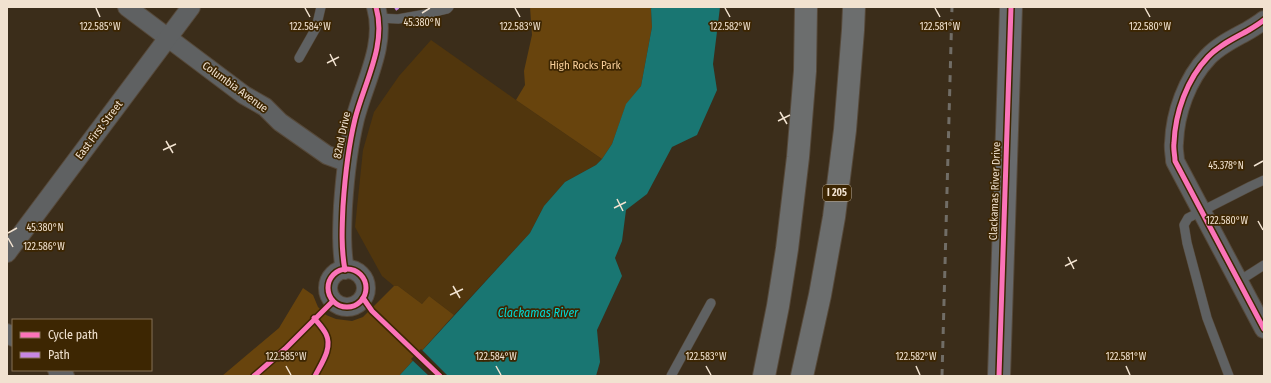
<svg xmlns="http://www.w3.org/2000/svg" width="1271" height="383" viewBox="0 0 1271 383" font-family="'Fira Sans Condensed',sans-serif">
	<rect width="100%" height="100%" fill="#3b2d1a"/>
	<path fill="#51360d" d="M 431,40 L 516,100 L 602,159 L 596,165 L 565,182 L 544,206 L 530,233 L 454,315 L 429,296 L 422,304 L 398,286 L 394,286 L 382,276 L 355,227 L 363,150 L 374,112 L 399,76 Z"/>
	<g fill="#68440d">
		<path d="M 530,7 L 652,7 L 651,9 L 652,27 L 641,86 L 626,105 L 612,144 L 602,159 L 516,100 L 525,85 L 524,71 L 532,35 Z"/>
		<path d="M 394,286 L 398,286 L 422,304 L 429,296 L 454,315 L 399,376 L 222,376 L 279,328 L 303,288 L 313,295 L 318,307 L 326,315 L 336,319 L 352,321 L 363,317 Z"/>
	</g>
	<path fill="#197672" d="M 652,7 L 720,7 L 713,64 L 717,90 L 697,135 L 672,147 L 647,194 L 626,210 L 622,241 L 615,258 L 622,276 L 597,330 L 600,362 L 596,376 L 399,376 L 530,233 L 544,206 L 565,182 L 596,165 L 602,159 L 612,144 L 626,104 L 641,86 L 652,27 L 651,9 Z"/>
	<path fill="#3b2d1a" d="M 421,349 L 448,376 L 429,376 L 411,359 Z"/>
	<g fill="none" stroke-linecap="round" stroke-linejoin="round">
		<g stroke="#56493a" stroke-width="10">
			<g id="service">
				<path d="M 379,18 L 398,19 L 426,14 L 447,9 L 449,7"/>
				<path d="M 299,58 L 316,28 L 321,7"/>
				<path d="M 1239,281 L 1264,265"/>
				<path d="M 671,376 L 711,303"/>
				<path d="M 1229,376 L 1207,318 L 1187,243 L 1184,225 L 1188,218 L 1251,186 L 1264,180"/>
			</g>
		</g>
		<g stroke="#56493a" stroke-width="20">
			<g id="minor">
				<path d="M 127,7 L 244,95 L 265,107 L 280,122 L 327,155 L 346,162"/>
				<path d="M 1264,20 C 1259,24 1254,27 1249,30 C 1235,38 1219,45 1208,57 C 1187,79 1175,113 1174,143 C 1173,149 1175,155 1175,161 L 1264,329"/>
				<path d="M 7,253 L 191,7"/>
				<circle cx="347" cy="288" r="19"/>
				<path d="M 345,270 C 341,249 342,227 343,206 C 345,176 348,148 355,119 C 364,83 387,45 376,7"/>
				<path d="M 7,333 L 13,337"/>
				<path d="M 57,370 L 65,376"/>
			</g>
		</g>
		<g stroke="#56493a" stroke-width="24">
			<path id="secondary" d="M 999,376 L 1011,7"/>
		</g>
		<g stroke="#56493a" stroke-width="24">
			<g id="motorway">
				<path d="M 764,376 L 778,306 L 787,249 L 798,157 L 805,71 L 806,7"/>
				<path d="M 802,376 L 820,295 L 834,217 L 845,130 L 853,30 L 854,7"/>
			</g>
		</g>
		<use href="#service" stroke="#5f6162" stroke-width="9"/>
		<use href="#minor" stroke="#5f6162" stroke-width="18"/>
		<use href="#secondary" stroke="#686a6c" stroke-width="22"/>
		<use href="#motorway" stroke="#6c6e6e" stroke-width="22"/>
		<path stroke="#716d66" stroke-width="3" stroke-dasharray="7 7" stroke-linecap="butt" d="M 942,376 L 952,7"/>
		<path stroke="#c787e3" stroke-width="4" stroke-dasharray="8 4" stroke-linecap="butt" d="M 395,9 L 398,7"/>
		<g stroke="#3d2602" stroke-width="8">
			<g id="cycleway">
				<path d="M 1264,20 C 1259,24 1254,27 1249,30 C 1235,38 1219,45 1208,57 C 1187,79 1175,113 1174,143 C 1173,149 1175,155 1175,161 L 1264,329"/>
				<circle cx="347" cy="288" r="19"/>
				<path d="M 345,270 C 341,249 342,227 343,206 C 345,176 348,148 355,119 C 364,83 387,45 376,7"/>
				<path d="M 363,298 L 372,311 L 440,376"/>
				<path d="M 314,318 C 318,323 323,328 326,334 C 333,348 321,364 315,376"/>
				<path d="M 254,376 L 285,349 L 333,301"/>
				<path d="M 999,376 L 1011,7"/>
			</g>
		</g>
		<use href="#cycleway" stroke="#fb73b8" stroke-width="5"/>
	</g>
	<path fill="none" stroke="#f1e2d0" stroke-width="1.5" d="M 96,8 L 100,17M 305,8 L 310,17M 515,8 L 520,17M 725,8 L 730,17M 935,8 L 940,17M 1145,8 L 1150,17M 422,13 L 430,8M 330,54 L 336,66M 327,63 L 339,57M 780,112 L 787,124M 778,121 L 790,115M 166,141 L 173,153M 163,150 L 176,144M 1254,166 L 1263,161M 617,199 L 623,211M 614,208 L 626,202M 1258,221 L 1263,230M 8,233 L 17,228M 8,238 L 13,247M 1068,257 L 1074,269M 1065,266 L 1077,260M 453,286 L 460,298M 450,295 L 463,289M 286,366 L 291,375M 496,366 L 501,375M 706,366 L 711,375M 916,366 L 920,375M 1126,366 L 1130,375"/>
	<g text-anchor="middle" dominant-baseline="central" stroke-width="3.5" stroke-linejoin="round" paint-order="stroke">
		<rect fill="#3d2602" stroke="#bbaa92" stroke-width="1" x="823" y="185" width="28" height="16" rx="3"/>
		<g font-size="10" font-weight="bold" fill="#f1e2d0">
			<text x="837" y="193">I 205</text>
		</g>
		<g font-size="11" fill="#f9cf9a" stroke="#3d2602">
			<text x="585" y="65">High Rocks Park</text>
		</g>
		<g font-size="11" fill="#f1e2d0" stroke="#3d2602">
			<text transform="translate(235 87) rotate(36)">Columbia Avenue</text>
			<text transform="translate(99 130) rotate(-53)">East First Street</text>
			<text transform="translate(342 135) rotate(-78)">82nd Drive</text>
			<text transform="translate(995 191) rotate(-88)">Clackamas River Drive</text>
		</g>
		<g font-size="12" font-style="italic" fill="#00dbd7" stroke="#3d2602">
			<text x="538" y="313">Clackamas River</text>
		</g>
	</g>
	<g font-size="10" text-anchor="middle" fill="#f1e2d0" stroke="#3d2602" stroke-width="3.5" stroke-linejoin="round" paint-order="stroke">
		<text x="422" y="26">45.380°N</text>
		<text x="100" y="30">122.585°W</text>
		<text x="310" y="30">122.584°W</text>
		<text x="520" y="30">122.583°W</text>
		<text x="730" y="30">122.582°W</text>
		<text x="940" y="30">122.581°W</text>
		<text x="1150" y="30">122.580°W</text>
		<text x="1226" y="169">45.378°N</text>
		<text x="1227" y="224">122.580°W</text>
		<text x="45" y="231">45.380°N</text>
		<text x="44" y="250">122.586°W</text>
		<text x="286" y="360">122.585°W</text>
		<text x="496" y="360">122.584°W</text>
		<text x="706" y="360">122.583°W</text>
		<text x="916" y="360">122.582°W</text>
		<text x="1126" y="360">122.581°W</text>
	</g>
	<rect width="1271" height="383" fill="none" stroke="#f1e2d0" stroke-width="16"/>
	<rect x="12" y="319" width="140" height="52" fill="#3d2602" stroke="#857154"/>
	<rect x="20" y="332" width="20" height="6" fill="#fb73b8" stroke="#857154"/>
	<text x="48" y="339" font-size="12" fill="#f1e2d0">Cycle path</text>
	<rect x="20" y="352" width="20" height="6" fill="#c787e3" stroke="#857154"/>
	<text x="48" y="359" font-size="12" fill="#f1e2d0">Path</text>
</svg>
